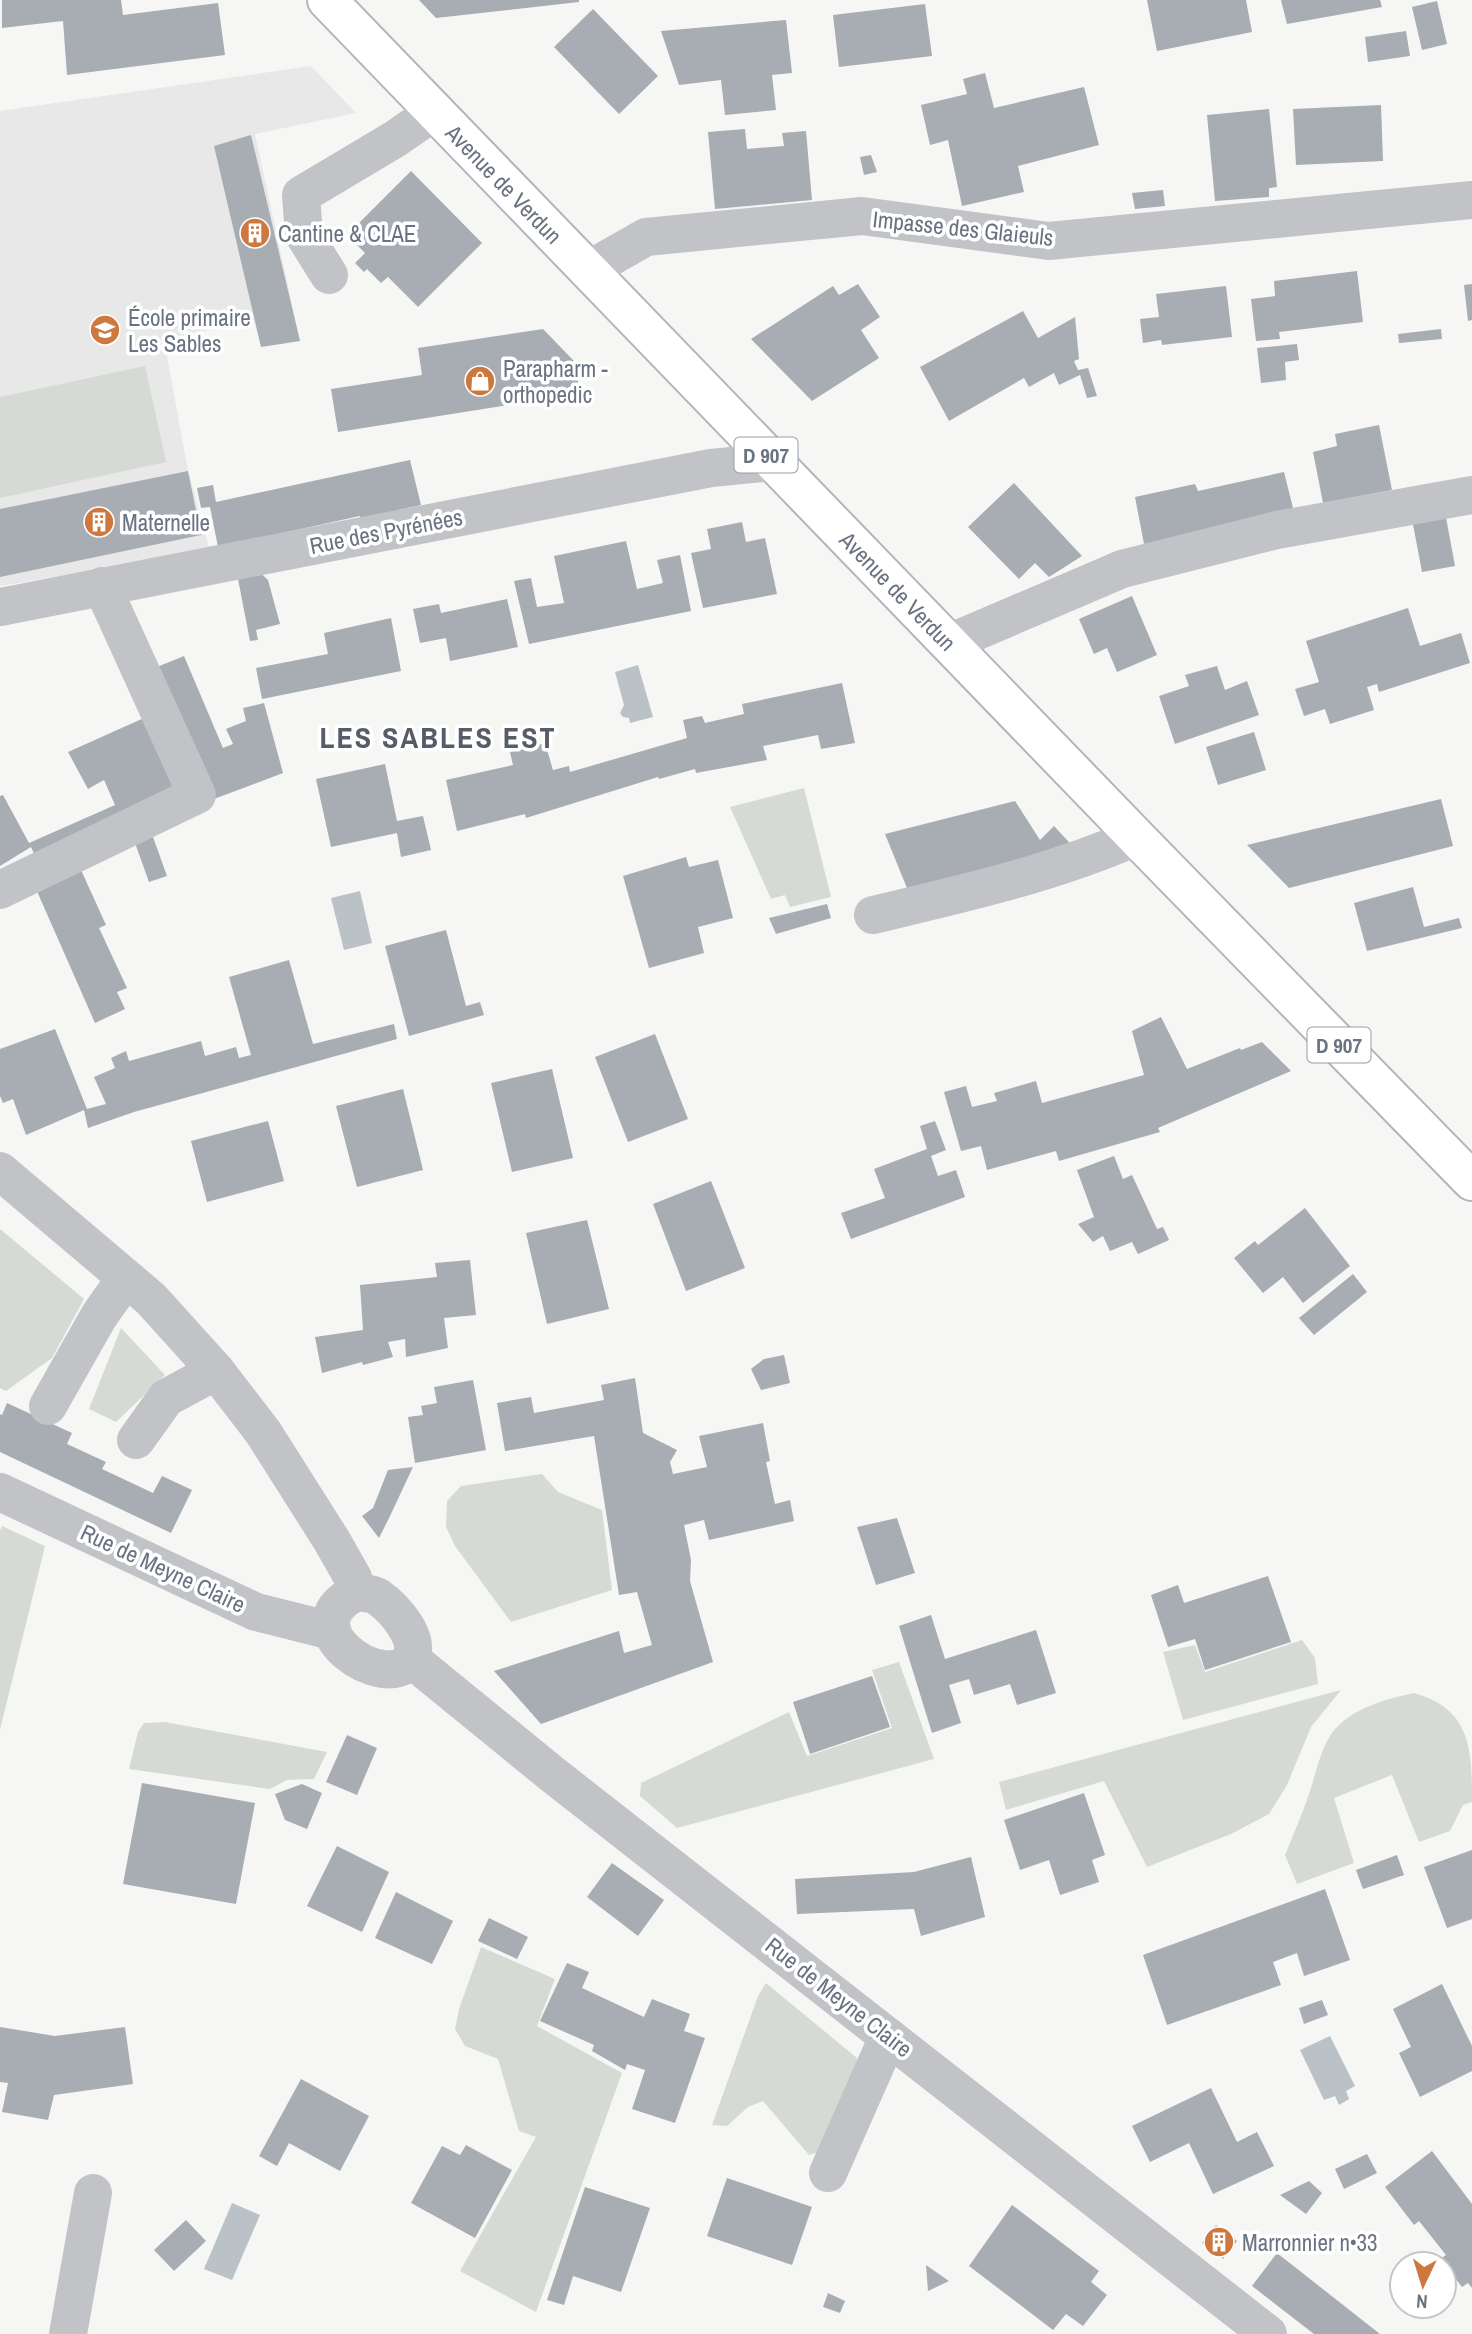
<svg xmlns="http://www.w3.org/2000/svg" width="1472" height="2334" viewBox="0 0 1472 2334" font-family="'Archivo Narrow',sans-serif">
	<rect width="100%" height="100%" fill="#f6f7f4"/>
	<path fill="#e7e8e7" d="M 311,66 L 356,113 L 255,134 L 300,341 L 261,347 L 254,320 L 164,340 L 188,471 L 210,551 L 0,586 L 0,111 Z"/>
	<g fill="#d5dbd4">
		<path d="M 145,366 L 166,462 L 0,498 L 0,397 Z"/>
		<path d="M 804,788 L 831,897 L 790,907 L 785,895 L 771,899 L 730,807 Z"/>
		<path d="M 0,1229 L 84,1299 L 52,1358 L 6,1391 L 0,1388 Z"/>
		<path d="M 121,1328 L 165,1375 L 116,1422 L 89,1409 Z"/>
		<path d="M 542,1474 L 558,1492 L 602,1510 L 612,1590 L 511,1622 L 455,1546 L 446,1527 L 447,1501 L 461,1486 Z"/>
		<path d="M 2,1526 L 45,1546 L 0,1730 L 0,1531 Z"/>
		<path d="M 1302,1640 L 1315,1658 L 1318,1684 L 1183,1720 L 1163,1652 L 1195,1645 L 1205,1672 Z"/>
		<path d="M 899,1662 L 934,1759 L 677,1828 L 640,1796 L 641,1783 L 789,1712 L 807,1756 L 892,1728 L 872,1670 Z"/>
		<path d="M 1341,1690 L 1311,1727 L 1287,1785 L 1269,1814 L 1231,1834 L 1147,1867 L 1104,1781 L 1006,1810 L 999,1782 Z"/>
		<path d="M 1414,1693 C 1472,1709 1472,1751 1472,1802 L 1463,1805 L 1450,1831 L 1419,1842 L 1392,1775 L 1334,1798 L 1354,1863 L 1297,1884 L 1285,1855 C 1293,1835 1302,1815 1309,1794 C 1316,1774 1320,1750 1332,1733 C 1351,1708 1386,1699 1414,1693 Z"/>
		<path d="M 165,1722 L 327,1752 L 314,1779 L 287,1780 L 270,1789 L 129,1769 L 138,1732 L 144,1723 Z"/>
		<path d="M 481,1947 L 555,1979 L 537,2026 L 622,2073 L 536,2312 L 460,2271 L 536,2137 L 519,2131 L 498,2059 L 465,2046 L 455,2029 L 459,2009 Z"/>
		<path d="M 766,1983 L 857,2058 L 855,2077 L 819,2152 L 809,2155 L 763,2101 L 748,2107 L 727,2126 L 712,2125 L 758,1996 Z"/>
	</g>
	<g fill="#bac1c7">
		<path d="M 638,665 L 653,717 L 630,723 L 629,718 L 623,717 L 620,713 L 624,705 L 615,672 Z"/>
		<path d="M 360,891 L 372,943 L 344,950 L 331,898 Z"/>
		<path d="M 1330,2036 L 1355,2086 L 1346,2091 L 1349,2099 L 1339,2105 L 1335,2096 L 1324,2100 L 1300,2050 Z"/>
		<path d="M 232,2203 L 260,2215 L 232,2280 L 204,2269 Z"/>
	</g>
	<g fill="#a8acb3">
		<path d="M 2,0 L 121,0 L 123,15 L 218,3 L 225,55 L 67,75 L 63,21 L 2,28 Z"/>
		<path d="M 419,0 L 579,0 L 579,2 L 436,18 Z"/>
		<path d="M 1147,0 L 1246,0 L 1252,32 L 1157,51 Z"/>
		<path d="M 1281,0 L 1380,0 L 1382,7 L 1287,24 Z"/>
		<path d="M 1437,1 L 1447,44 L 1422,50 L 1412,7 Z"/>
		<path d="M 925,4 L 932,56 L 839,67 L 833,15 Z"/>
		<path d="M 593,9 L 658,76 L 619,114 L 554,47 Z"/>
		<path d="M 786,20 L 792,73 L 772,75 L 776,110 L 725,115 L 721,80 L 679,85 L 661,31 Z"/>
		<path d="M 1406,31 L 1410,56 L 1368,62 L 1365,37 Z"/>
		<path d="M 985,73 L 994,108 L 1084,87 L 1099,145 L 1018,166 L 1024,192 L 962,206 L 948,140 L 930,145 L 921,105 L 967,94 L 963,79 Z"/>
		<path d="M 1381,105 L 1383,161 L 1296,165 L 1293,109 Z"/>
		<path d="M 1269,109 L 1277,187 L 1269,188 L 1269,197 L 1215,201 L 1207,115 Z"/>
		<path d="M 745,129 L 747,149 L 784,146 L 782,133 L 806,131 L 812,200 L 715,209 L 708,132 Z"/>
		<path d="M 251,135 L 300,341 L 261,347 L 214,146 Z"/>
		<path d="M 871,155 L 877,172 L 864,175 L 860,157 Z"/>
		<path d="M 411,171 L 482,243 L 418,307 L 388,277 L 381,283 L 367,269 L 364,272 L 355,263 L 365,253 L 347,235 Z"/>
		<path d="M 1163,190 L 1165,206 L 1135,209 L 1132,193 Z"/>
		<path d="M 1357,271 L 1363,322 L 1279,332 L 1280,339 L 1256,341 L 1251,299 L 1275,296 L 1274,281 Z"/>
		<path d="M 858,284 L 880,317 L 861,330 L 879,358 L 812,401 L 751,339 L 833,286 L 839,295 Z"/>
		<path d="M 1472,284 L 1472,320 L 1468,321 L 1464,285 Z"/>
		<path d="M 1226,286 L 1232,337 L 1162,345 L 1161,340 L 1143,343 L 1140,319 L 1159,317 L 1156,294 Z"/>
		<path d="M 1023,311 L 1038,338 L 1075,317 L 1079,359 L 1074,361 L 1078,370 L 1088,368 L 1097,396 L 1087,398 L 1080,375 L 1059,385 L 1054,373 L 1029,387 L 1024,378 L 949,421 L 920,367 Z"/>
		<path d="M 543,329 L 574,361 L 579,370 L 578,383 L 572,393 L 566,396 L 338,432 L 331,389 L 422,375 L 418,348 Z"/>
		<path d="M 1441,329 L 1442,339 L 1399,343 L 1398,334 Z"/>
		<path d="M 1297,344 L 1299,360 L 1285,362 L 1286,380 L 1261,383 L 1257,348 Z"/>
		<path d="M 1379,425 L 1392,490 L 1323,503 L 1313,452 L 1337,446 L 1335,434 Z"/>
		<path d="M 410,460 L 421,505 L 398,510 L 362,525 L 360,516 L 218,547 L 210,507 L 201,508 L 197,488 L 213,485 L 216,502 Z"/>
		<path d="M 188,471 L 201,535 L 0,577 L 0,509 Z"/>
		<path d="M 1284,472 L 1294,512 L 1144,544 L 1135,497 L 1195,484 L 1198,491 Z"/>
		<path d="M 1014,483 L 1082,556 L 1049,577 L 1035,563 L 1019,579 L 968,527 Z"/>
		<path d="M 1445,512 L 1455,566 L 1422,572 L 1412,519 Z"/>
		<path d="M 742,522 L 746,542 L 765,538 L 777,594 L 703,608 L 691,553 L 711,549 L 707,529 Z"/>
		<path d="M 626,541 L 637,589 L 663,583 L 657,560 L 680,555 L 691,611 L 529,644 L 514,581 L 531,578 L 537,607 L 564,603 L 554,556 Z"/>
		<path d="M 255,568 L 268,580 L 280,624 L 256,630 L 258,640 L 250,641 L 237,574 Z"/>
		<path d="M 1132,596 L 1157,655 L 1117,672 L 1107,648 L 1094,654 L 1079,619 Z"/>
		<path d="M 507,599 L 518,647 L 450,661 L 446,638 L 420,643 L 413,609 L 439,604 L 441,613 Z"/>
		<path d="M 1408,608 L 1420,646 L 1461,633 L 1470,663 L 1379,692 L 1377,684 L 1367,687 L 1374,710 L 1330,724 L 1325,709 L 1304,716 L 1295,689 L 1319,682 L 1306,641 Z"/>
		<path d="M 391,618 L 401,671 L 262,699 L 256,668 L 328,654 L 324,633 Z"/>
		<path d="M 184,656 L 223,748 L 233,744 L 226,729 L 246,721 L 243,708 L 264,703 L 283,773 L 214,799 L 152,669 Z"/>
		<path d="M 1217,666 L 1225,690 L 1247,681 L 1259,715 L 1175,744 L 1159,696 L 1189,686 L 1185,675 Z"/>
		<path d="M 842,683 L 855,743 L 821,749 L 818,735 L 763,746 L 767,760 L 696,773 L 695,769 L 659,779 L 658,777 L 526,818 L 525,814 L 457,831 L 446,780 L 513,765 L 510,752 L 545,743 L 553,770 L 569,766 L 570,772 L 687,738 L 683,720 L 702,716 L 705,723 L 744,714 L 742,704 Z"/>
		<path d="M 144,718 L 178,794 L 37,860 L 31,847 L 0,866 L 0,796 L 3,795 L 29,843 L 115,805 L 104,780 L 88,789 L 68,752 Z"/>
		<path d="M 1254,732 L 1266,770 L 1218,785 L 1206,747 Z"/>
		<path d="M 385,764 L 397,821 L 423,816 L 431,850 L 401,857 L 397,833 L 331,847 L 316,779 Z"/>
		<path d="M 1441,799 L 1453,846 L 1289,888 L 1247,845 Z"/>
		<path d="M 1015,801 L 1040,840 L 1054,826 L 1078,852 L 909,893 L 885,834 Z"/>
		<path d="M 153,837 L 167,876 L 149,882 L 135,843 Z"/>
		<path d="M 686,857 L 689,867 L 718,860 L 733,918 L 698,927 L 704,953 L 649,968 L 623,876 Z"/>
		<path d="M 81,870 L 106,925 L 99,928 L 127,988 L 117,992 L 125,1009 L 95,1023 L 36,889 Z"/>
		<path d="M 1413,887 L 1424,927 L 1459,918 L 1462,928 L 1367,951 L 1354,903 Z"/>
		<path d="M 827,904 L 831,918 L 776,934 L 769,918 Z"/>
		<path d="M 446,930 L 466,1006 L 480,1002 L 484,1015 L 409,1036 L 385,946 Z"/>
		<path d="M 289,960 L 313,1044 L 394,1024 L 397,1039 L 134,1112 L 88,1128 L 84,1110 L 26,1135 L 13,1099 L 3,1103 L 0,1096 L 0,1049 L 55,1029 L 87,1109 L 106,1104 L 94,1077 L 115,1068 L 111,1058 L 126,1051 L 129,1061 L 201,1041 L 205,1056 L 236,1047 L 239,1058 L 251,1055 L 229,977 Z"/>
		<path d="M 1161,1017 L 1187,1069 L 1240,1048 L 1241,1050 L 1262,1042 L 1291,1071 L 1158,1128 L 1160,1132 L 1059,1161 L 1056,1151 L 987,1170 L 981,1146 L 961,1151 L 944,1092 L 966,1086 L 972,1107 L 997,1101 L 994,1093 L 1036,1081 L 1042,1103 L 1144,1075 L 1132,1031 Z"/>
		<path d="M 655,1034 L 688,1119 L 628,1142 L 595,1057 Z"/>
		<path d="M 552,1069 L 573,1158 L 512,1172 L 491,1083 Z"/>
		<path d="M 403,1089 L 423,1170 L 357,1187 L 336,1106 Z"/>
		<path d="M 268,1121 L 284,1181 L 207,1202 L 191,1141 Z"/>
		<path d="M 935,1121 L 946,1150 L 931,1156 L 938,1176 L 956,1170 L 965,1197 L 851,1239 L 841,1213 L 885,1198 L 874,1169 L 927,1149 L 920,1126 Z"/>
		<path d="M 1114,1156 L 1123,1179 L 1132,1175 L 1157,1229 L 1163,1227 L 1169,1240 L 1138,1254 L 1132,1242 L 1110,1251 L 1103,1236 L 1093,1242 L 1078,1224 L 1094,1217 L 1077,1170 Z"/>
		<path d="M 711,1181 L 745,1268 L 686,1291 L 653,1204 Z"/>
		<path d="M 1305,1208 L 1350,1266 L 1303,1303 L 1283,1277 L 1263,1293 L 1234,1258 L 1255,1241 L 1258,1245 Z"/>
		<path d="M 587,1220 L 609,1309 L 547,1324 L 526,1233 Z"/>
		<path d="M 470,1260 L 476,1315 L 444,1318 L 448,1348 L 406,1357 L 405,1339 L 388,1342 L 393,1357 L 363,1365 L 362,1362 L 322,1373 L 315,1337 L 363,1330 L 360,1285 L 437,1277 L 435,1263 Z"/>
		<path d="M 1353,1274 L 1367,1292 L 1314,1335 L 1299,1318 Z"/>
		<path d="M 784,1355 L 790,1383 L 761,1390 L 751,1369 L 764,1359 Z"/>
		<path d="M 635,1378 L 643,1433 L 677,1450 L 670,1462 L 673,1474 L 707,1467 L 699,1436 L 763,1423 L 770,1461 L 766,1462 L 775,1504 L 790,1500 L 794,1521 L 709,1540 L 704,1520 L 684,1525 L 691,1560 L 690,1581 L 713,1662 L 541,1724 L 494,1671 L 619,1631 L 624,1653 L 652,1645 L 637,1592 L 619,1595 L 594,1436 L 505,1451 L 497,1403 L 531,1397 L 534,1413 L 604,1400 L 601,1385 Z"/>
		<path d="M 473,1380 L 486,1450 L 415,1463 L 408,1417 L 423,1415 L 421,1406 L 437,1403 L 434,1387 Z"/>
		<path d="M 7,1403 L 72,1433 L 67,1444 L 106,1462 L 102,1469 L 153,1493 L 162,1476 L 192,1490 L 171,1533 L 0,1452 L 0,1414 L 2,1415 Z"/>
		<path d="M 413,1467 L 390,1516 L 379,1538 L 362,1516 L 373,1508 L 388,1470 Z"/>
		<path d="M 897,1518 L 915,1573 L 876,1585 L 857,1527 Z"/>
		<path d="M 1268,1576 L 1291,1642 L 1205,1670 L 1195,1639 L 1168,1647 L 1151,1595 L 1178,1585 L 1184,1603 Z"/>
		<path d="M 931,1615 L 945,1659 L 1036,1630 L 1056,1693 L 1017,1705 L 1010,1684 L 974,1695 L 969,1679 L 949,1685 L 961,1723 L 932,1733 L 899,1626 Z"/>
		<path d="M 872,1676 L 890,1727 L 810,1754 L 793,1702 Z"/>
		<path d="M 347,1735 L 377,1748 L 357,1795 L 326,1782 Z"/>
		<path d="M 142,1783 L 255,1803 L 236,1904 L 123,1884 Z"/>
		<path d="M 302,1784 L 322,1793 L 307,1829 L 285,1820 L 275,1794 Z"/>
		<path d="M 1084,1793 L 1105,1855 L 1092,1860 L 1099,1882 L 1060,1895 L 1049,1860 L 1020,1870 L 1004,1820 Z"/>
		<path d="M 337,1846 L 389,1872 L 362,1932 L 307,1906 Z"/>
		<path d="M 1472,1850 L 1472,1919 L 1447,1928 L 1424,1867 Z"/>
		<path d="M 1397,1855 L 1404,1875 L 1363,1889 L 1356,1870 Z"/>
		<path d="M 971,1857 L 985,1917 L 921,1936 L 914,1909 L 797,1914 L 795,1879 L 914,1872 Z"/>
		<path d="M 612,1863 L 664,1900 L 638,1936 L 587,1897 Z"/>
		<path d="M 1325,1889 L 1350,1960 L 1304,1976 L 1297,1953 L 1273,1962 L 1281,1985 L 1167,2025 L 1143,1955 Z"/>
		<path d="M 396,1892 L 453,1921 L 432,1964 L 375,1938 Z"/>
		<path d="M 489,1918 L 528,1937 L 517,1959 L 478,1941 Z"/>
		<path d="M 567,1963 L 589,1972 L 582,1988 L 644,2017 L 652,1999 L 690,2014 L 684,2031 L 705,2038 L 675,2123 L 632,2109 L 645,2070 L 627,2064 L 625,2070 L 592,2051 L 594,2045 L 540,2021 Z"/>
		<path d="M 1442,1984 L 1472,2046 L 1472,2071 L 1420,2097 L 1399,2053 L 1411,2047 L 1393,2009 Z"/>
		<path d="M 1322,2000 L 1328,2015 L 1304,2024 L 1299,2008 Z"/>
		<path d="M 0,2027 L 55,2036 L 125,2027 L 133,2084 L 54,2095 L 48,2120 L 2,2112 L 8,2083 L 0,2082 Z"/>
		<path d="M 301,2079 L 369,2116 L 340,2171 L 289,2143 L 277,2166 L 259,2156 Z"/>
		<path d="M 1211,2088 L 1237,2142 L 1257,2132 L 1274,2166 L 1213,2194 L 1189,2143 L 1150,2162 L 1132,2126 Z"/>
		<path d="M 466,2145 L 512,2170 L 475,2238 L 411,2203 L 442,2146 L 460,2155 Z"/>
		<path d="M 1432,2151 L 1472,2204 L 1472,2288 L 1468,2283 L 1462,2287 L 1440,2259 L 1446,2255 L 1419,2221 L 1414,2225 L 1385,2187 Z"/>
		<path d="M 1367,2154 L 1377,2173 L 1344,2189 L 1335,2169 Z"/>
		<path d="M 727,2178 L 812,2207 L 792,2265 L 707,2236 Z"/>
		<path d="M 1309,2181 L 1322,2193 L 1306,2214 L 1280,2195 Z"/>
		<path d="M 585,2187 L 650,2208 L 621,2292 L 573,2276 L 564,2305 L 547,2300 Z"/>
		<path d="M 1012,2205 L 1099,2271 L 1091,2282 L 1107,2295 L 1083,2326 L 1066,2314 L 1053,2330 L 969,2266 Z"/>
		<path d="M 186,2220 L 206,2241 L 174,2271 L 154,2250 Z"/>
		<path d="M 1216,2225 L 1237,2241 L 1223,2259 L 1202,2243 Z"/>
		<path d="M 1277,2253 L 1380,2334 L 1314,2334 L 1252,2286 Z"/>
		<path d="M 926,2265 L 949,2281 L 928,2291 Z"/>
		<path d="M 828,2293 L 845,2301 L 840,2313 L 823,2307 Z"/>
	</g>
	<g fill="none" stroke-linecap="round" stroke-linejoin="round">
		<g stroke="#b2b5b9" stroke-width="42">
			<path id="major" d="M 327,0 L 1136,837 L 1472,1181"/>
		</g>
		<g stroke="#c1c3c7" stroke-width="38">
			<path d="M 588,270 L 646,237 L 862,216 L 1049,241 L 1472,200"/>
			<path d="M 329,275 L 304,235 L 301,195 L 395,139 L 434,112"/>
			<path d="M 0,607 L 711,468 L 773,462"/>
			<path d="M 949,643 L 1122,569 L 1277,530 L 1472,495"/>
			<path d="M 0,890 L 197,795 L 102,586"/>
			<path d="M 873,915 C 962,894 1051,874 1136,837"/>
			<path d="M 0,1171 L 151,1299 L 216,1371 L 263,1432 L 332,1541 L 353,1578 L 357,1592"/>
			<path d="M 48,1406 L 99,1316 L 125,1279"/>
			<path d="M 136,1440 L 166,1398 L 216,1371"/>
			<path d="M 0,1492 L 256,1612 L 332,1631"/>
			<path d="M 357,1592 C 364,1593 372,1593 378,1597 C 394,1608 423,1640 410,1660 C 386,1694 284,1628 357,1592 Z"/>
			<path d="M 411,1659 L 552,1774 L 1268,2334"/>
			<path d="M 828,2173 L 888,2037"/>
			<path d="M 68,2334 L 93,2193"/>
		</g>
		<use href="#major" stroke="#fff" stroke-width="38"/>
	</g>
	<defs>
		<g id="building-disc" transform="scale(1.575)"><circle r="9.5" fill="#cd783e" stroke="#fff"/><path d="M-4-6H4V6H1V3H-1V6H-4ZM-2.5-4.3h1.7v1.8h-1.7ZM.8-4.3h1.7v1.8H.8ZM-2.5-1h1.7V.8h-1.7ZM.8-1h1.7V.8H.8Z" fill="#fff"/></g>
		<g id="school-disc" transform="scale(1.575)"><circle r="9.5" fill="#cd783e" stroke="#fff"/><path d="M0-5L7-2L0 1L-7-2ZM-4 1L0 2.5L4 1V4Q0 6-4 4Z" fill="#fff"/></g>
		<g id="shop-disc" transform="scale(1.575)"><circle r="9.5" fill="#cd783e" stroke="#fff"/><path d="M-5-2.5h2.3a2.7 3.5 0 0 1 5.4 0H5L5.5 6h-11ZM-1.5-2.5h3a1.5 2.3 0 0 0-3 0Z" fill="#fff"/></g>
	</defs>
	<g fill-rule="evenodd">
		<use href="#building-disc" x="255" y="233"/>
		<use href="#school-disc" x="105" y="330"/>
		<use href="#shop-disc" x="480" y="381"/>
		<use href="#building-disc" x="99" y="522"/>
		<use href="#building-disc" x="1219" y="2242"/>
	</g>
	<g text-anchor="middle" dominant-baseline="central" stroke-width="7" stroke-linejoin="round" paint-order="stroke">
		<g fill="#fff" stroke="#979da7" stroke-width="2">
			<rect x="734.5" y="437.5" width="63" height="35" rx="5"/>
			<rect x="1307.5" y="1027.5" width="63" height="35" rx="5"/>
		</g>
		<g font-size="21" font-weight="bold" fill="#6a7381">
			<text x="766" y="455">D 907</text>
			<text x="1339" y="1045">D 907</text>
		</g>
		<g font-size="23" fill="#6a7381" stroke="#fff">
			<text transform="translate(504 184) rotate(46)">Avenue de Verdun</text>
			<text transform="translate(963 228) rotate(6)">Impasse des Glaieuls</text>
			<text transform="translate(386 531) rotate(-11)">Rue des Pyrénées</text>
			<text transform="translate(898 591) rotate(46)">Avenue de Verdun</text>
			<text transform="translate(163 1568) rotate(25)">Rue de Meyne Claire</text>
			<text transform="translate(839 1997) rotate(38)">Rue de Meyne Claire</text>
		</g>
		<g font-size="23" fill="#6a7381" stroke="#fff" text-anchor="start">
			<text x="278" y="233">Cantine &amp; CLAE</text>
			<text x="128" y="317">École primaire<tspan x="128" dy="26">Les Sables</tspan></text>
			<text x="503" y="368">Parapharm -<tspan x="503" dy="26">orthopedic</tspan></text>
			<text x="122" y="522">Maternelle</text>
			<text x="1242" y="2242">Marronnier n•33</text>
		</g>
		<g font-size="30" font-weight="bold" letter-spacing="2" fill="#565d68" stroke="#fff">
			<text x="438" y="737">LES SABLES EST</text>
		</g>
	</g>
	<g transform="translate(1423 2285) rotate(184)"><circle r="33" fill="#ffffff" stroke="#c3c7cd" stroke-width="2"/>
	<path d="M0-5L12 26L0 18L-12 26Z" fill="#cd783e"/>
	<text y="-10" font-size="19" font-weight="bold" text-anchor="middle" fill="#6a7381">N</text>
	</g>
</svg>
